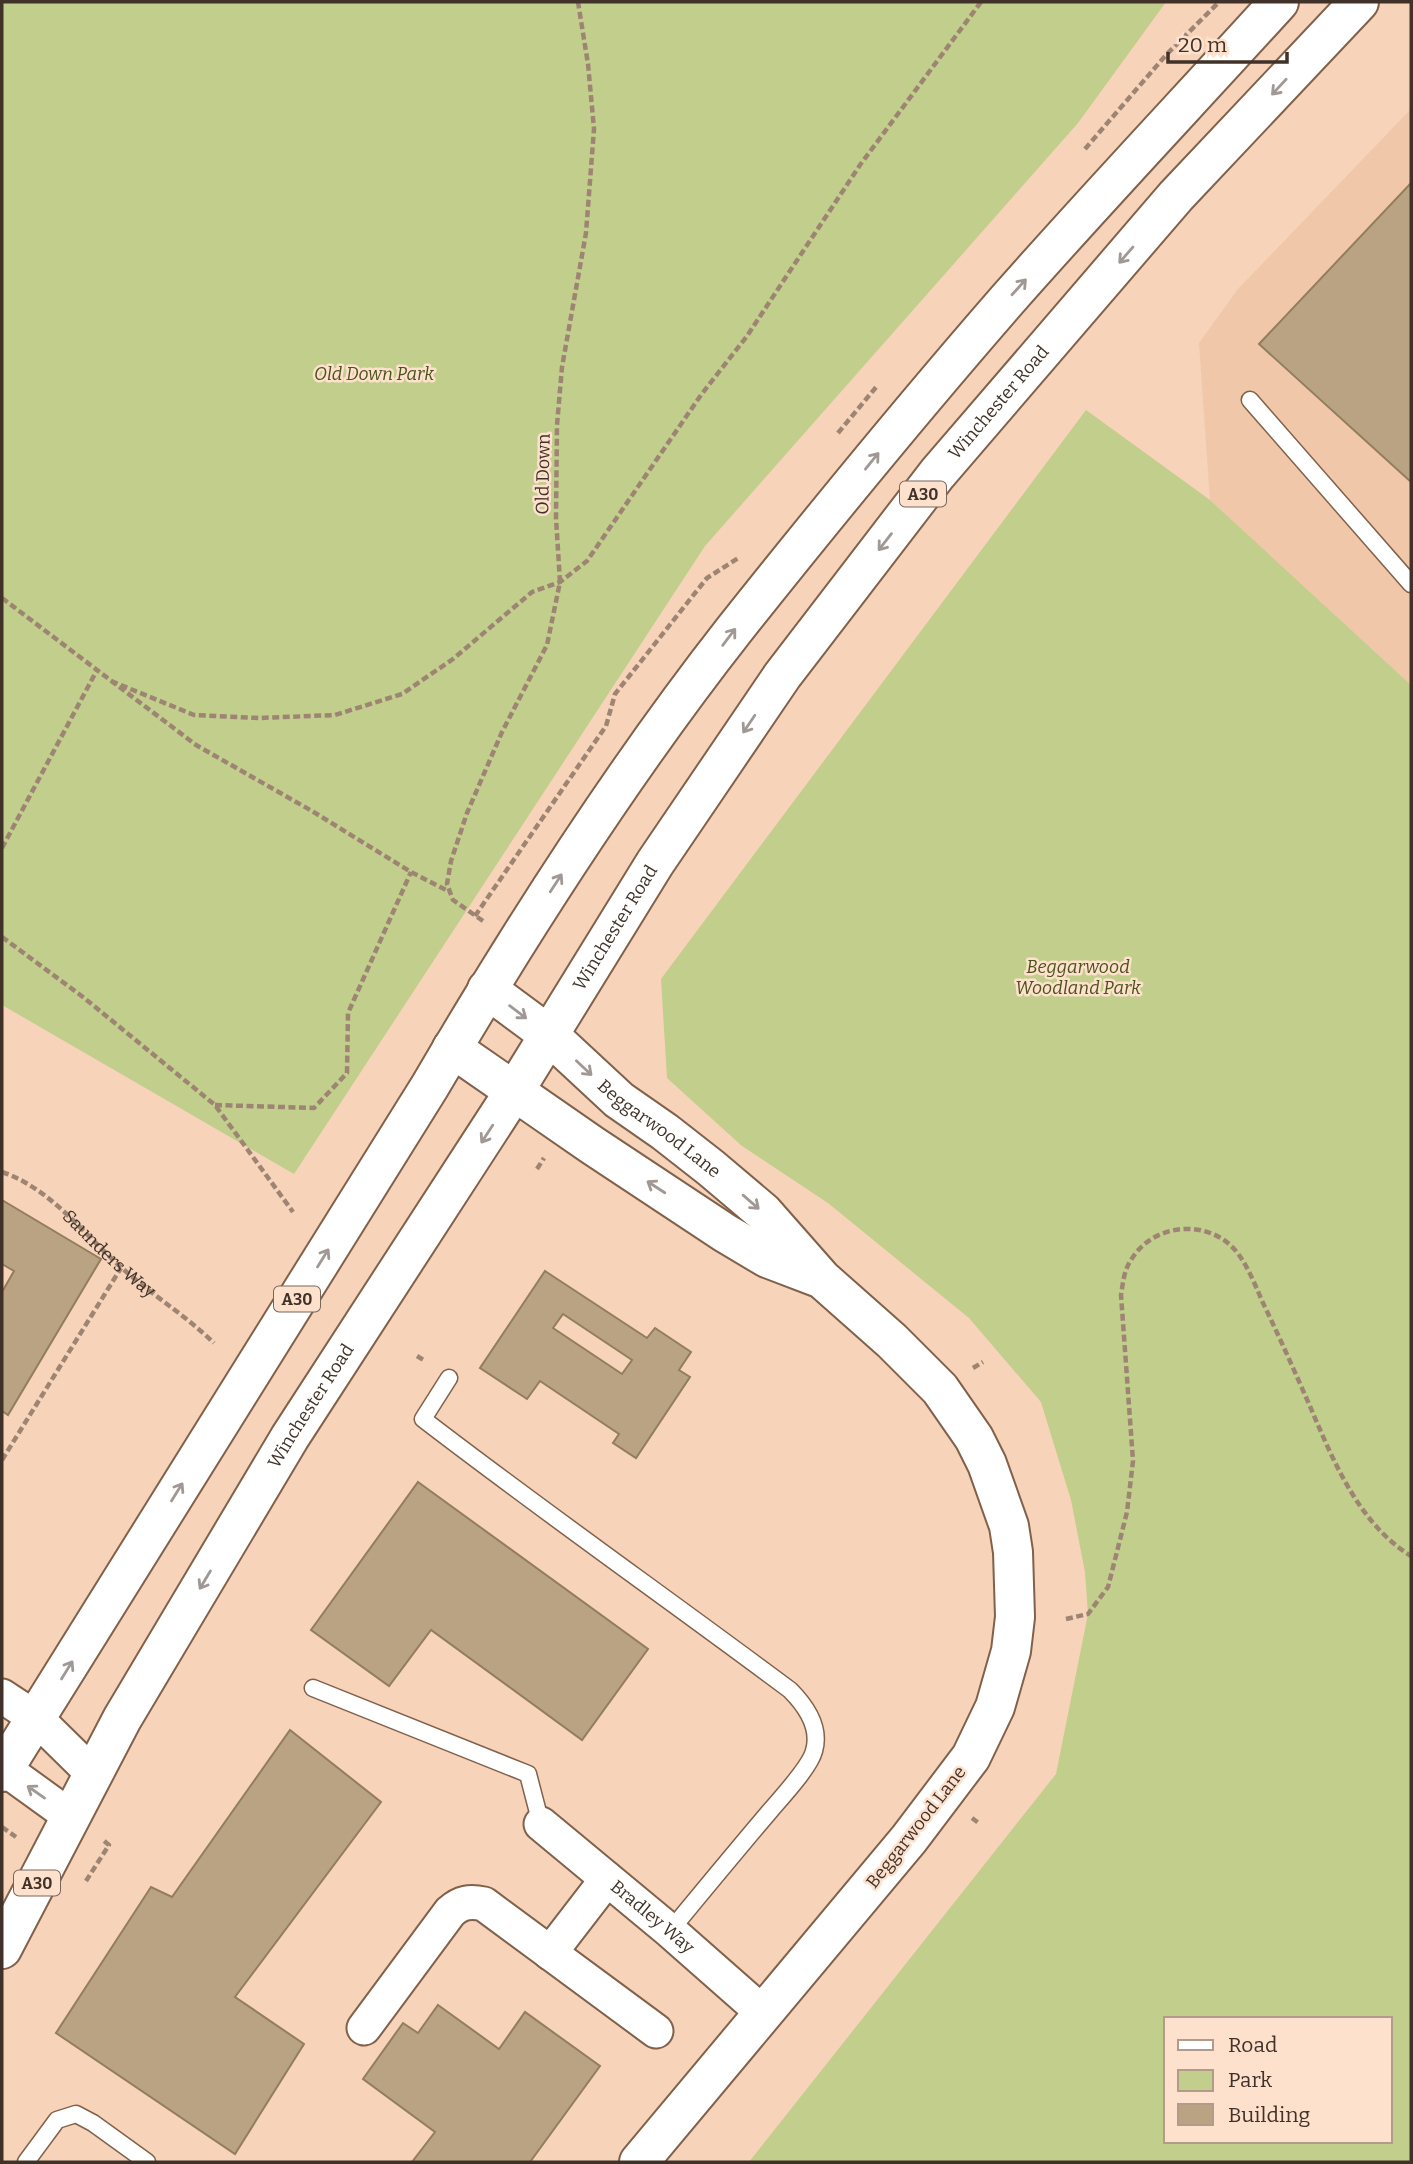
<svg xmlns="http://www.w3.org/2000/svg" width="1413" height="2164" viewBox="0 0 1413 2164" font-family="Bitter,serif">
	<rect width="100%" height="100%" fill="#f6d3b9"/>
	<path fill="#f0c7a9" d="M 1411,109 L 1411,685 L 1210,500 L 1199,343 L 1238,289 Z"/>
	<g fill="#c1ce8c" fill-rule="evenodd">
		<path d="M 2,2 L 1166,2 L 1078,123 L 705,546 L 294,1174 L 2,1005 Z"/>
		<path d="M 1086,410 L 1210,500 L 1411,685 L 1411,2162 L 749,2162 L 1056,1774 L 1088,1614 L 1085,1572 L 1071,1500 L 1041,1402 L 969,1318 L 828,1203 L 742,1146 L 667,1078 L 661,979 ZM 1166,2019 L 1390,2019 L 1390,2141 L 1166,2141 Z"/>
	</g>
	<g fill="#b9a382" stroke="#927d5d" stroke-width="2" fill-rule="evenodd">
		<path d="M 1411,183 L 1411,482 L 1259,344 Z"/>
		<path d="M 2,1200 L 101,1259 L 8,1415 L 2,1411 L 2,1292 L 14,1271 L 2,1264 Z"/>
		<path d="M 545,1271 L 647,1338 L 655,1328 L 691,1352 L 679,1370 L 690,1377 L 636,1458 L 613,1443 L 619,1434 L 540,1381 L 527,1399 L 480,1368 ZM 563,1314 L 632,1360 L 622,1374 L 553,1328 Z"/>
		<path d="M 418,1482 L 648,1649 L 582,1740 L 431,1630 L 389,1686 L 311,1630 Z"/>
		<path d="M 290,1730 L 381,1802 L 235,1997 L 304,2044 L 235,2154 L 56,2033 L 151,1887 L 172,1897 Z"/>
		<path d="M 438,2005 L 499,2049 L 525,2012 L 600,2066 L 530,2162 L 412,2162 L 435,2132 L 363,2079 L 403,2023 L 418,2033 Z"/>
	</g>
	<g fill="none" stroke-linecap="round" stroke-linejoin="round">
		<g stroke="#80614b" stroke-width="19">
			<g id="lane">
				<path d="M 1250,400 L 1411,584"/>
				<path d="M 449,1378 L 423,1419 C 544,1512 668,1599 790,1690 C 806,1706 821,1727 814,1751 C 810,1767 781,1798 770,1811 C 736,1851 703,1891 670,1931"/>
				<path d="M 313,1688 L 528,1774 L 541,1824"/>
				<path d="M 26,2162 L 57,2120 L 76,2114 L 93,2123 L 147,2162"/>
			</g>
		</g>
		<g stroke="#80614b" stroke-width="37">
			<g id="street">
				<path d="M 2,1696 L 37,1719 L 93,1774"/>
				<path d="M 2,1767 L 71,1817"/>
				<path id="s2" d="M 541,1824 L 670,1931 L 762,2012"/>
				<path d="M 550,1953 L 607,1879"/>
				<path d="M 364,2028 L 450,1912 C 461,1902 470,1901 484,1904 L 656,2031"/>
			</g>
		</g>
		<g stroke="#80614b" stroke-width="42">
			<g id="secondary">
				<path id="s3" d="M 487,989 L 549,1035 L 619,1100 L 665,1132 L 711,1168 L 763,1212 L 822,1279 L 892,1341 L 940,1389 L 974,1438 L 987,1464 L 1009,1526 L 1013,1552 L 1015,1617 L 1011,1651 L 995,1707 L 971,1757 L 909,1839 L 639,2162"/>
				<path d="M 452,1048 L 592,1145 L 725,1233 L 767,1258 L 817,1277"/>
			</g>
		</g>
		<g stroke="#80614b" stroke-width="42">
			<g id="primary">
				<path d="M 2,1772 L 430,1086 C 522,929 621,774 734,630 C 823,518 914,407 1008,299 C 1097,198 1189,101 1279,2"/>
				<path id="s4" d="M 2,1949 L 122,1719 L 290,1437 L 515,1090 L 655,863 L 782,676 L 937,474 L 1176,196 L 1359,2"/>
			</g>
		</g>
		<g stroke="#9e8573" stroke-width="4.5" stroke-dasharray="7 3.5" stroke-linecap="butt">
			<path d="M 1085,149 L 1166,55 L 1219,2"/>
			<path d="M 838,433 L 877,386"/>
			<path d="M 2,598 L 196,745 L 312,811 L 411,872 L 450,892"/>
			<path d="M 111,681 L 194,715 L 259,718 L 335,715 L 402,694 L 453,659 L 532,592 L 560,582 L 587,561 L 701,395 L 747,336 L 860,165 L 981,2"/>
			<path d="M 2,848 L 97,670"/>
			<path d="M 475,916 L 606,726 L 615,694 L 707,578 L 740,557"/>
			<path d="M 483,921 L 453,900 L 447,884 L 451,861 L 467,813 L 502,732 L 547,645 L 560,582 L 556,518 L 557,425 L 562,367 L 586,233 L 594,129 L 588,64 L 578,2"/>
			<path d="M 2,937 L 83,997 L 215,1105 L 293,1212"/>
			<path d="M 215,1105 L 314,1108 L 347,1073 L 348,1013 L 411,872"/>
			<path d="M 537,1169 L 544,1158"/>
			<path id="s1" d="M 2,1172 C 52,1189 84,1235 122,1268 C 152,1295 185,1315 214,1343"/>
			<path d="M 417,1356 L 425,1361"/>
			<path d="M 973,1368 L 983,1362"/>
			<path d="M 2,1460 L 121,1268"/>
			<path d="M 1066,1619 L 1088,1614 L 1108,1587 L 1127,1512 L 1133,1461 L 1121,1295 C 1123,1283 1124,1270 1131,1260 C 1154,1221 1213,1218 1239,1255 C 1249,1269 1256,1287 1263,1303 C 1279,1336 1294,1370 1309,1404 C 1333,1460 1358,1523 1411,1556"/>
			<path d="M 972,1818 L 980,1824"/>
			<path d="M 2,1827 L 16,1837"/>
			<path d="M 86,1881 L 109,1845 L 103,1840"/>
		</g>
		<use href="#lane" stroke="#fff" stroke-width="16"/>
		<use href="#street" stroke="#fff" stroke-width="33"/>
		<use href="#secondary" stroke="#fff" stroke-width="38"/>
		<use href="#primary" stroke="#fff" stroke-width="38"/>
	</g>
	<defs><path id="oneway-shaft" d="M-6 0H5M1.5-3L5.5 0L1.5 3" fill="none" stroke-width="1.6" stroke-linecap="round" stroke-linejoin="round" transform="scale(1.75)"/></defs>
	<g stroke="#a09894">
		<use href="#oneway-shaft" transform="translate(1279 87) rotate(133)"/>
		<use href="#oneway-shaft" transform="translate(1126 255) rotate(131)"/>
		<use href="#oneway-shaft" transform="translate(1019 287) rotate(-48)"/>
		<use href="#oneway-shaft" transform="translate(872 461) rotate(-51)"/>
		<use href="#oneway-shaft" transform="translate(885 542) rotate(128)"/>
		<use href="#oneway-shaft" transform="translate(729 637) rotate(-53)"/>
		<use href="#oneway-shaft" transform="translate(749 724) rotate(124)"/>
		<use href="#oneway-shaft" transform="translate(556 883) rotate(-57)"/>
		<use href="#oneway-shaft" transform="translate(518 1012) rotate(37)"/>
		<use href="#oneway-shaft" transform="translate(584 1068) rotate(43)"/>
		<use href="#oneway-shaft" transform="translate(487 1134) rotate(123)"/>
		<use href="#oneway-shaft" transform="translate(656 1187) rotate(-147)"/>
		<use href="#oneway-shaft" transform="translate(751 1202) rotate(41)"/>
		<use href="#oneway-shaft" transform="translate(323 1258) rotate(-58)"/>
		<use href="#oneway-shaft" transform="translate(177 1492) rotate(-58)"/>
		<use href="#oneway-shaft" transform="translate(205 1580) rotate(121)"/>
		<use href="#oneway-shaft" transform="translate(67 1670) rotate(-58)"/>
		<use href="#oneway-shaft" transform="translate(36 1792) rotate(-145)"/>
	</g>
	<g text-anchor="middle" dominant-baseline="central" stroke-width="5" stroke-linejoin="round" paint-order="stroke">
		<g fill="#fee1cd" stroke="#79665a" stroke-width="2">
			<rect x="900" y="481.5" width="46" height="25" rx="5"/>
			<rect x="274" y="1286.5" width="46" height="25" rx="5"/>
			<rect x="14" y="1870.5" width="46" height="25" rx="5"/>
		</g>
		<g font-size="16" font-weight="bold" fill="#403228">
			<text x="923" y="494">A30</text>
			<text x="297" y="1299">A30</text>
			<text x="37" y="1883">A30</text>
		</g>
		<g font-size="18" font-style="italic" fill="#49521a" stroke="#fee1cd">
			<text x="374" y="374">Old Down Park</text>
			<text x="1078" y="967">Beggarwood<tspan x="1078" dy="21">Woodland Park</tspan></text>
		</g>
		<g font-size="18" fill="#403228" stroke="#fee1cd">
			<text stroke="none"><textPath href="#s4" startOffset="1843">Winchester Road</textPath></text>
			<text transform="translate(543 474) rotate(-89)">Old Down</text>
			<text stroke="none"><textPath href="#s4" startOffset="1192">Winchester Road</textPath></text>
			<text stroke="none"><textPath href="#s3" startOffset="222">Beggarwood Lane</textPath></text>
			<text stroke="none"><textPath href="#s1" startOffset="136">Saunders Way</textPath></text>
			<text stroke="none"><textPath href="#s4" startOffset="625">Winchester Road</textPath></text>
			<text transform="translate(916 1827) rotate(-52)">Beggarwood Lane</text>
			<text stroke="none"><textPath href="#s2" startOffset="145">Bradley Way</textPath></text>
		</g>
	</g>
	<rect width="1413" height="2164" fill="none" stroke="#403228" stroke-width="7"/>
	<rect x="1164" y="2017" width="228" height="126" fill="#fee1cd" stroke="#b29b8b" stroke-width="2"/>
	<rect x="1178" y="2040" width="35" height="10" fill="#ffffff" stroke="#b29b8b" stroke-width="2"/>
	<text x="1228" y="2052" font-size="21" fill="#403228">Road</text>
	<rect x="1178" y="2070" width="35" height="21" fill="#c1ce8c" stroke="#b29b8b" stroke-width="2"/>
	<text x="1228" y="2087" font-size="21" fill="#403228">Park</text>
	<rect x="1178" y="2104" width="35" height="21" fill="#b9a382" stroke="#b29b8b" stroke-width="2"/>
	<text x="1228" y="2122" font-size="21" fill="#403228">Building</text>
	<path d="M1168 52v10h119v-10" fill="none" stroke="#403228" stroke-width="3.5"/>
	<text x="1178" y="52" font-size="21" fill="#403228" stroke="#fee1cd" stroke-width="5" paint-order="stroke">20 m</text>
</svg>
